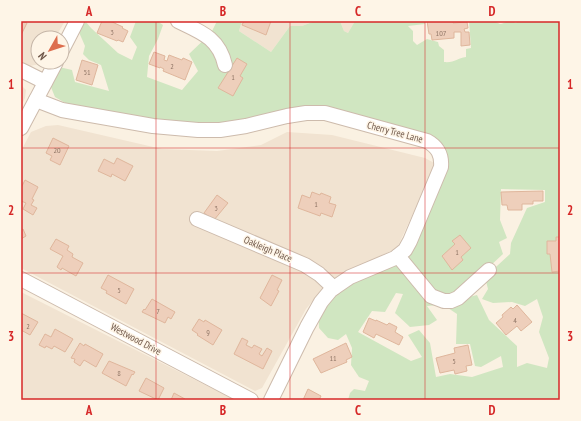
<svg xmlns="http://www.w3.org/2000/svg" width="581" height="421" viewBox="0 0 581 421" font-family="'PT Sans Narrow',sans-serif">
	<rect width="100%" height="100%" fill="#faf1e2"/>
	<g fill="#f1e3d1">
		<path d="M 21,21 L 65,21 L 55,38 L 38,38 L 38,62 L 41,62 L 40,64 L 30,66 L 21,61 Z"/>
		<path d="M 242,21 L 315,21 L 302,26 L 290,26 L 271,52 L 239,31 Z"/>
		<path d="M 340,21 L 355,21 L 348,33 L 344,31 Z"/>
		<path d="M 21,85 L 26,90 L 25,98 L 21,106 Z"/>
		<path d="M 58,125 L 162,149 L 217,151 L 261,145 L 287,132 L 332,135 L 425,158 L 436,164 L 397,248 L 338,276 L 319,293 L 306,309 L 262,388 L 255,391 L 21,268 L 21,151 L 31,132 L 46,126 Z"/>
		<path d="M 21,292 L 235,400 L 21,400 Z"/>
	</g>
	<path fill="#d0e6c1" d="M 136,21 L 157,21 L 163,25 L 158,39 L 149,56 L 147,77 L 182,90 L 198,71 L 189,54 L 211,33 L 217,21 L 242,21 L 239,31 L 271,52 L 290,26 L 302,26 L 315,21 L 340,21 L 344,31 L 348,33 L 355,21 L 424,21 L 425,24 L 408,26 L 413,31 L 413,41 L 417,45 L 427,39 L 438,42 L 439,46 L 444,50 L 444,62 C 455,63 457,58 466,57 L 466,49 L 471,48 L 469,21 L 494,21 L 500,24 C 507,23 508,19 516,23 L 518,21 L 560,21 L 560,400 L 348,400 L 350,393 L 354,389 L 365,391 L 369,381 L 359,377 L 351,365 L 352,348 L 346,334 L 338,340 L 328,338 L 319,328 C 319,323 318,316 320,312 C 334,286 369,274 394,261 L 438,305 L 427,306 L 437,320 L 429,325 L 410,327 L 395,313 L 403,294 L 396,293 L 385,312 L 372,311 L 358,332 L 411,361 L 422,357 L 408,335 L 419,330 L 430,343 L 436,377 L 450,374 L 472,377 L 503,367 L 501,356 L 481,367 L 475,366 L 470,344 L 456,344 L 457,314 L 442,304 L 477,295 L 489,320 L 517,346 L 517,367 L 527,363 L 547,368 L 549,358 L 539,332 L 543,317 L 537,299 L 525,306 L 512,302 L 493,303 L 482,299 L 488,289 L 485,277 L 510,254 L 511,243 L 527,208 L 545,202 L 545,190 L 501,189 L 500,220 L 507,238 L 499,242 L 503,254 L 460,294 L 441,299 L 402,257 L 434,189 L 436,140 L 325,111 L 192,128 L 74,108 L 55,97 L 48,80 L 59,67 L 72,70 L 75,82 L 109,91 L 101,65 L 89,60 L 83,54 L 85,46 L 78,30 L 86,22 L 91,28 L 118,53 L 132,60 L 137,47 L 130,37 Z"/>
	<g fill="#eecfbb" stroke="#dfb69c">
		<path d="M 21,21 L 27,23 L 21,35 Z"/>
		<path d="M 102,21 L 110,21 L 123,27 L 122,28 L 128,31 L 123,42 L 118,40 L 117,41 L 97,33 Z"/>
		<path d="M 244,21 L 271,21 L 266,35 L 242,25 Z"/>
		<path d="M 427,21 L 453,21 L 453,23 L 467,22 L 468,28 L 464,29 L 465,32 L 469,32 L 470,45 L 461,46 L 461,32 L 454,32 L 454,38 L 432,40 L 431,34 L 429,34 Z"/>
		<path d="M 154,52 L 165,56 L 164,60 L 167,61 L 169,55 L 182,60 L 183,58 L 192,62 L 185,80 L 163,71 L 164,69 L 160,67 L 160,68 L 149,64 Z"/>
		<path d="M 237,58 L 247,64 L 240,76 L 243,78 L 233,96 L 218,88 Z"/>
		<path d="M 82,60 L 98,65 L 92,85 L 76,80 Z"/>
		<path d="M 53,138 L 69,146 L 60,165 L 50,160 L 52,156 L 46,153 Z"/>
		<path d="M 117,158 L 133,166 L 125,181 L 112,174 L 111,177 L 98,171 L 104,159 L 114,164 Z"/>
		<path d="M 25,180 L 38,187 L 32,199 L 34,200 L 31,205 L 37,208 L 33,215 L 23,209 L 26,203 L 21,201 L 21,188 Z"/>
		<path d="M 543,191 L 543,201 L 533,201 L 533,204 L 522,204 L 522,210 L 508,210 L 507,205 L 502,205 L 501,192 Z"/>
		<path d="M 312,192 L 320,195 L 321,193 L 331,197 L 329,203 L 336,205 L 332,217 L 321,213 L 320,216 L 298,208 L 302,195 L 310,198 Z"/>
		<path d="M 217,195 L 228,203 L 214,220 L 204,213 Z"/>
		<path d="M 23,229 L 26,236 L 21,239 L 21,230 Z"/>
		<path d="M 460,235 L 471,248 L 461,257 L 463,260 L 452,270 L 442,256 L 455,244 L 452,241 Z"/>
		<path d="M 556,237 L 560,237 L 560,271 L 552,272 L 550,254 L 547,254 L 547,241 L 556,241 Z"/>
		<path d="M 56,239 L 69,246 L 67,250 L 73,254 L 72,257 L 83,263 L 76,276 L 62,268 L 61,270 L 57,267 L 63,256 L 50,249 Z"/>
		<path d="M 108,275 L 134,289 L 126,304 L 106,293 L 107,291 L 101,288 Z"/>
		<path d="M 272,275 L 282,280 L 277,290 L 279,291 L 271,306 L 260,298 Z"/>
		<path d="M 152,299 L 175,312 L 171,319 L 168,317 L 165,323 L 142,312 L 144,309 L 145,310 Z"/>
		<path d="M 517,305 L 532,322 L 521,331 L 517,326 L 506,335 L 496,323 L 503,317 L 502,315 L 511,307 L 513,309 Z"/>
		<path d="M 21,313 L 38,322 L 30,335 L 21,330 Z"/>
		<path d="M 369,318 L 376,321 L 376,320 L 387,325 L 389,323 L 397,327 L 395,332 L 403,337 L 399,345 L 376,334 L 374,338 L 363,332 Z"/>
		<path d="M 199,319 L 204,322 L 205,320 L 222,330 L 213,345 L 197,335 L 198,334 L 192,330 Z"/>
		<path d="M 55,329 L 73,339 L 65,352 L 54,346 L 52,349 L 46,346 L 45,348 L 39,345 L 45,334 L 51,337 Z"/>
		<path d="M 242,338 L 248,341 L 246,345 L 252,348 L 254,345 L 262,349 L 259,354 L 262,356 L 267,348 L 272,351 L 263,369 L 234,354 Z"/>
		<path d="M 80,343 L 84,346 L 85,344 L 103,354 L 96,367 L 84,360 L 80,366 L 74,362 L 75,359 L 71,358 Z"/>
		<path d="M 346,343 L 352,357 L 346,360 L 347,362 L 321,373 L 313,359 Z"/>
		<path d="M 468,345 L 472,365 L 466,366 L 467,371 L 455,374 L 454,370 L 440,373 L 436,358 L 455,353 L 454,348 Z"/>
		<path d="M 109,361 L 135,372 L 133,375 L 132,374 L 126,386 L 102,373 Z"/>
		<path d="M 146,378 L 164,388 L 158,400 L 139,391 Z"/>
		<path d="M 308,389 L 321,396 L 319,400 L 303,400 Z"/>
		<path d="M 174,393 L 185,399 L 184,400 L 171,400 Z"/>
	</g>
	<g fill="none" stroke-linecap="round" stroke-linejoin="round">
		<g stroke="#cdbbac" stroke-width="16">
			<g id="minor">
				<path d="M 178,21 C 201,32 219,38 225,65"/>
				<path d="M 62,50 L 77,21"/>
				<path d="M 21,70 L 45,82"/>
				<path d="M 36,100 L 62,110 L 153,126 L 198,130 L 220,130 L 246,126 L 287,116 L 306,113 L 325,113 L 427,141 C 438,147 442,155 441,167 L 410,241 L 405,250 L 395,258 L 350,277 L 331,290 L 321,302 L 307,327 L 271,400"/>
				<path d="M 21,128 L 56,62"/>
				<path d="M 197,219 L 305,265 L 319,274 L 334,288"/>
				<path d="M 398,256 L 431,296 L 444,301 L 451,301 L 458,298 L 489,270"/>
				<path d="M 21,279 L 251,400"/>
			</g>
		</g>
		<use href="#minor" stroke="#fff" stroke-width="14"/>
	</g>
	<path fill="none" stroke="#d62828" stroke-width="1" stroke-opacity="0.55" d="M 156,21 L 156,400M 290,21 L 290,400M 425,21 L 425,400M 21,148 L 560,148M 21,273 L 560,273"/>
	<g text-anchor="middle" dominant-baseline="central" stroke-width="3" stroke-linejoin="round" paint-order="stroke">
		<g font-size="8" fill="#907666">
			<text x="112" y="32">3</text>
			<text x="441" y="33">107</text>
			<text x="172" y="66">2</text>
			<text x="87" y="72">51</text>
			<text x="233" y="77">1</text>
			<text x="57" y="150">20</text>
			<text x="316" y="204">1</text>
			<text x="216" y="208">3</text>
			<text x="457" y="252">1</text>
			<text x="119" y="290">5</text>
			<text x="158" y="311">7</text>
			<text x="515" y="320">4</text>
			<text x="28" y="326">2</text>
			<text x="208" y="332">9</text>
			<text x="333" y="358">11</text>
			<text x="454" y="361">5</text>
			<text x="119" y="373">8</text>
		</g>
		<g font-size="10" fill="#70584a" stroke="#fef5e7">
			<text transform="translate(395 132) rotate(15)">Cherry Tree Lane</text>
			<text transform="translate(268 249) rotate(23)">Oakleigh Place</text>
			<text transform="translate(136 339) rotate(28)">Westwood Drive</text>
		</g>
	</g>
	<rect width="581" height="421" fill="none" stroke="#fef5e7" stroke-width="44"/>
	<g transform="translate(50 50) rotate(231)"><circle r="19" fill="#fef5e7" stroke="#c5b6a8"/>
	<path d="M0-3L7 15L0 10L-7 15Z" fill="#dd6e4e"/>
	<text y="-6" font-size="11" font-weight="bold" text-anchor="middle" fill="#70584a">N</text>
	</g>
	<rect x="22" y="22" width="537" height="377" fill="none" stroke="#d62828" stroke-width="1.5"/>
	<g font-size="13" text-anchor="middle" font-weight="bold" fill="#d62828">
		<text x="89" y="16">A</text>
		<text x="223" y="16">B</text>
		<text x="358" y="16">C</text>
		<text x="492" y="16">D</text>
		<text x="11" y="89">1</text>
		<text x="570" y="89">1</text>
		<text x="11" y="215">2</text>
		<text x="570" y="215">2</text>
		<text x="11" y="341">3</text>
		<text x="570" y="341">3</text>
		<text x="89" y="415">A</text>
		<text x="223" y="415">B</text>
		<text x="358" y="415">C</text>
		<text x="492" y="415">D</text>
	</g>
</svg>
